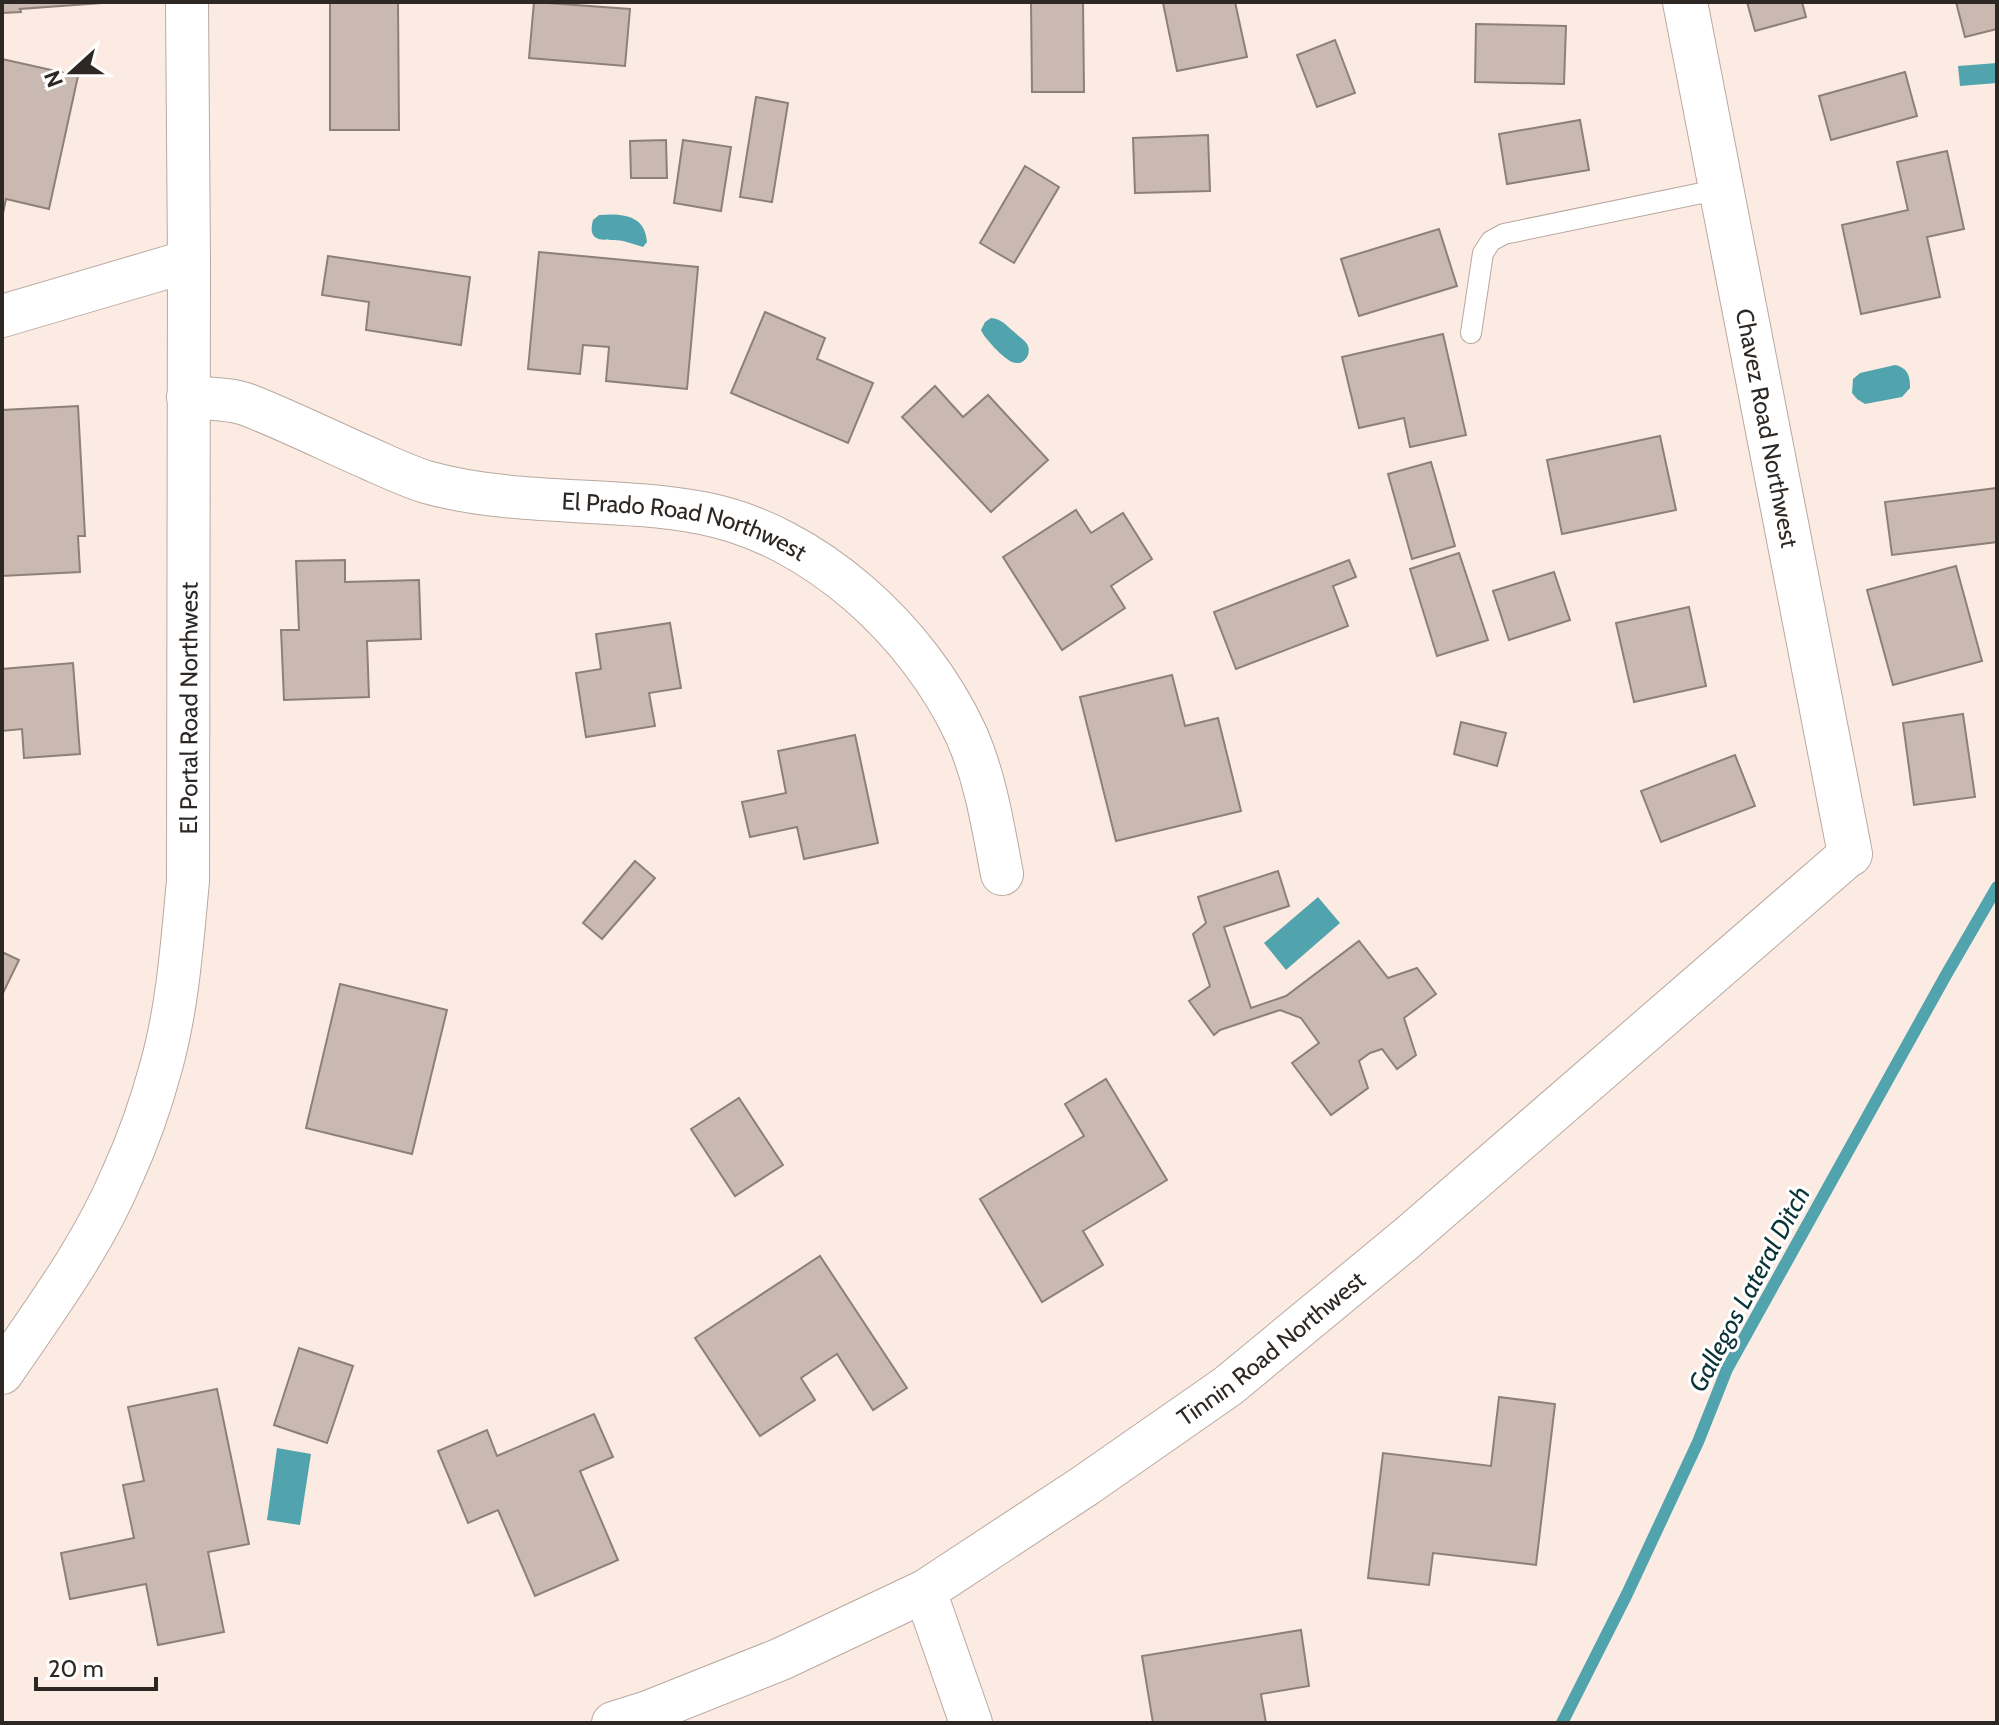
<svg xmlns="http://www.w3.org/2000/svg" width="1999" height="1725" viewBox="0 0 1999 1725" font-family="Cabin,sans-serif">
	<rect width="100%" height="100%" fill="#fcebe2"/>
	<g fill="#51a4ad">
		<path d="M 1997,63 L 1997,83 L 1960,86 L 1958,66 Z"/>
		<path d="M 599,215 C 623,213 645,215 647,242 L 643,247 C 637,245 630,243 623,241 C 607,238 586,246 593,220 Z"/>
		<path d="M 991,318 C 1001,319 1005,324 1013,331 C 1017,335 1024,339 1027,344 C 1033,354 1023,367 1012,362 C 1004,359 984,338 981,330 L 985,322 Z"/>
		<path d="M 1895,365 C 1908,368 1910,376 1910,388 L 1902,397 L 1865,404 L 1857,399 L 1852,393 L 1853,379 L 1860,373 Z"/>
		<path d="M 1318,897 L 1340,923 L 1286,970 L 1264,943 Z"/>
		<path d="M 277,1448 L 311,1454 L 300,1525 L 267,1520 Z"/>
	</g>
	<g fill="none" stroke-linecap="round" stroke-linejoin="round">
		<path stroke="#51a4ad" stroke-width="12" d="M 1562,1723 L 1627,1594 L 1698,1442 L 1727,1369 L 1946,975 L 1997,887"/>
	</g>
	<g fill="#c9b9b0" stroke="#8f8077" stroke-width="2">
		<path d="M 2,2 L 116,2 L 20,9 L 21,12 L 2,13 Z"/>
		<path d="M 330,2 L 398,2 L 399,130 L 330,130 Z"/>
		<path d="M 534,2 L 630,9 L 625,66 L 529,58 Z"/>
		<path d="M 1031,2 L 1083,2 L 1084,92 L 1032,92 Z"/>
		<path d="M 1168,2 L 1235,2 L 1247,57 L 1177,71 L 1163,3 Z"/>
		<path d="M 1747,2 L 1802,2 L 1806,17 L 1755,31 Z"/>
		<path d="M 1956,2 L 1997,2 L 1997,29 L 1965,37 Z"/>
		<path d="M 1476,24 L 1566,26 L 1564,84 L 1475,82 Z"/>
		<path d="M 1335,40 L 1355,93 L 1317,107 L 1297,55 Z"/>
		<path d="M 2,59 L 78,76 L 49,209 L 6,199 L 2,218 Z"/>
		<path d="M 1905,72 L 1917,116 L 1831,140 L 1819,96 Z"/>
		<path d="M 756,97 L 788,103 L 772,202 L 740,197 Z"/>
		<path d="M 1580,120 L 1589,170 L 1507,184 L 1499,134 Z"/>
		<path d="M 1208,135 L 1210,191 L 1135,193 L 1133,138 Z"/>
		<path d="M 666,140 L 667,178 L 631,178 L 630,141 Z"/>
		<path d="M 683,140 L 731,147 L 721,211 L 674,203 Z"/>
		<path d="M 1947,151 L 1964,229 L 1927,237 L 1940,297 L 1861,314 L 1842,225 L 1908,210 L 1897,162 Z"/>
		<path d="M 1025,166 L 1059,187 L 1014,263 L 980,243 Z"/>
		<path d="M 1439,229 L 1457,286 L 1359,316 L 1341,259 Z"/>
		<path d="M 539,252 L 698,267 L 687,389 L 606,381 L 609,347 L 583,345 L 580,374 L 528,369 Z"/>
		<path d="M 328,256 L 470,277 L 461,345 L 366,330 L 369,302 L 322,295 Z"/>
		<path d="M 765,312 L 825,338 L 817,359 L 873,383 L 848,443 L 731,393 Z"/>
		<path d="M 1443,334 L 1466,435 L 1410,447 L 1404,418 L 1359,428 L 1342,357 Z"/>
		<path d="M 935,386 L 963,417 L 988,395 L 1048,460 L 991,512 L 902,417 Z"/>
		<path d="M 78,406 L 85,536 L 78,536 L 80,572 L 2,576 L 2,410 Z"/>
		<path d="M 1660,436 L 1676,510 L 1562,534 L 1547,460 Z"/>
		<path d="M 1431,462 L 1455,546 L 1412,559 L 1388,474 Z"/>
		<path d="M 1997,488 L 1997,542 L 1892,555 L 1885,502 Z"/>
		<path d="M 1076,510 L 1091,533 L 1123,513 L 1152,559 L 1111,586 L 1125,608 L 1062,650 L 1003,557 Z"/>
		<path d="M 1459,553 L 1488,640 L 1437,656 L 1410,569 Z"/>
		<path d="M 345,560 L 345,582 L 419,580 L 421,639 L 367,641 L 369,697 L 284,700 L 281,630 L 299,630 L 296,561 Z"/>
		<path d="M 1349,560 L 1356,577 L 1333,586 L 1348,626 L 1236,669 L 1214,612 Z"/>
		<path d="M 1956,566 L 1982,661 L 1893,685 L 1867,590 Z"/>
		<path d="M 1554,572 L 1570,620 L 1509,640 L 1493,591 Z"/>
		<path d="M 1689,607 L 1706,686 L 1634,702 L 1616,623 Z"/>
		<path d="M 670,623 L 681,688 L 649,693 L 655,726 L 586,737 L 576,673 L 601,669 L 596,634 Z"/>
		<path d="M 73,663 L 80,754 L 24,758 L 22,729 L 2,731 L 2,669 Z"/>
		<path d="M 1172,675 L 1185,726 L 1218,718 L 1241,811 L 1116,841 L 1080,697 Z"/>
		<path d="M 1963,714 L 1975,797 L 1914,805 L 1903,723 Z"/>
		<path d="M 1461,722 L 1506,733 L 1497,766 L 1454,754 Z"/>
		<path d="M 855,735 L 878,843 L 804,859 L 797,827 L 750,837 L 742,802 L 786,793 L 778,751 Z"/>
		<path d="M 1735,755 L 1755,806 L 1661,842 L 1641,791 Z"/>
		<path d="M 635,861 L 655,878 L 602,939 L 583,923 Z"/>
		<path d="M 1278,871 L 1289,906 L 1224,927 L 1251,1008 L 1286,996 L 1359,941 L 1388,978 L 1417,968 L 1436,994 L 1404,1018 L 1416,1055 L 1397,1069 L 1382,1049 L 1370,1053 L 1359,1061 L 1368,1088 L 1331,1115 L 1292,1063 L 1319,1043 L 1301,1018 L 1280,1010 L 1220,1030 L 1214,1035 L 1189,1001 L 1210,986 L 1193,934 L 1206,923 L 1198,897 Z"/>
		<path d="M 2,952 L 19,960 L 2,995 Z"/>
		<path d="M 340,984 L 447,1010 L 412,1154 L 306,1128 Z"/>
		<path d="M 1106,1079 L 1167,1180 L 1083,1231 L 1103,1265 L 1042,1302 L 980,1199 L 1084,1136 L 1065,1104 Z"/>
		<path d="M 739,1098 L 783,1165 L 735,1196 L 691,1129 Z"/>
		<path d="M 820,1256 L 907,1388 L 873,1410 L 837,1354 L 801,1378 L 815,1400 L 760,1436 L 695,1338 Z"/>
		<path d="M 299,1348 L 353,1366 L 327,1443 L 274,1425 Z"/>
		<path d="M 217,1389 L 249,1544 L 208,1552 L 224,1632 L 158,1645 L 146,1584 L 70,1599 L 61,1553 L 134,1538 L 123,1485 L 144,1481 L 128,1407 Z"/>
		<path d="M 1499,1397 L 1555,1404 L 1536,1565 L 1433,1553 L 1429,1585 L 1368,1578 L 1383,1453 L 1491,1466 Z"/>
		<path d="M 594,1414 L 613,1457 L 580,1471 L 618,1560 L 535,1596 L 498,1510 L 468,1523 L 438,1451 L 487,1430 L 497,1456 Z"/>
		<path d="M 1301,1630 L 1309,1686 L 1261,1694 L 1266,1723 L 1153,1723 L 1142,1656 Z"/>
	</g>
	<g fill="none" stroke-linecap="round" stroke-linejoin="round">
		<g stroke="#b9a9a0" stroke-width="22">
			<path id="service" d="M 1471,333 L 1483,253 L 1491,241 L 1504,234 L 1721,189"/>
		</g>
		<g stroke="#b9a9a0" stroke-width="44">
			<g id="minor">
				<path d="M 2,316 L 189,261"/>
				<path id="s1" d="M 188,397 C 207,399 230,398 248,405 C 289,421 329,441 370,459 C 388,467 407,476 426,482 C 516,507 611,496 702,513 C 814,534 919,632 966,734 C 986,779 993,827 1002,874"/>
				<path id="s2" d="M 2,1373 C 45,1310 92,1247 122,1176 C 138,1141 151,1104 161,1067 C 178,1006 182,943 188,881 L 189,261 L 187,2"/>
				<path d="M 925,1591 L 971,1723"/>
				<path id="s3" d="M 613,1723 L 648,1712 L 781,1659 L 925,1591 L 1086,1485 L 1228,1386 L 1406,1239 L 1850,854"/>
			</g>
		</g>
		<g stroke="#b9a9a0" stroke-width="46">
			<g id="tertiary">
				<path id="s4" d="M 1685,2 L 1850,854"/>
			</g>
		</g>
		<use href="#service" stroke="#fff" stroke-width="20"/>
		<use href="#minor" stroke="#fff" stroke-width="42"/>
		<use href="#tertiary" stroke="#fff" stroke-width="44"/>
	</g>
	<g text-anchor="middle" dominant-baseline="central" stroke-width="6" stroke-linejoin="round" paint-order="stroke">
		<g font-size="24" fill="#2e2824" stroke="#fff">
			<text stroke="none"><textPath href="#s4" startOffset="434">Chavez Road Northwest</textPath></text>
			<text stroke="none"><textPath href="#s1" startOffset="518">El Prado Road Northwest</textPath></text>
			<text stroke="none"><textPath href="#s2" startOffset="708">El Portal Road Northwest</textPath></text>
			<text stroke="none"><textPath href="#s3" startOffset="762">Tinnin Road Northwest</textPath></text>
		</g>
		<g font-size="26" font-style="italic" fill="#0a3338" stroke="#fff">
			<text transform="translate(1749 1289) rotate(-62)">Gallegos Lateral Ditch</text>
		</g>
	</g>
	<rect width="1999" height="1725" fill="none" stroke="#2e2824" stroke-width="8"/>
	<g transform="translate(72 72) rotate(249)" stroke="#ffffff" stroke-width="6" paint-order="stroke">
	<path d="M0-6L14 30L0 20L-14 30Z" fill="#2e2824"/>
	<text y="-12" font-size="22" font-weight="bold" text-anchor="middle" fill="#2e2824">N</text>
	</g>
	<path d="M36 1677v12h120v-12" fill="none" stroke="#2e2824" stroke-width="4"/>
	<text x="48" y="1677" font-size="24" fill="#2e2824" stroke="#ffffff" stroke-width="6" paint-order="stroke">20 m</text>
</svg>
